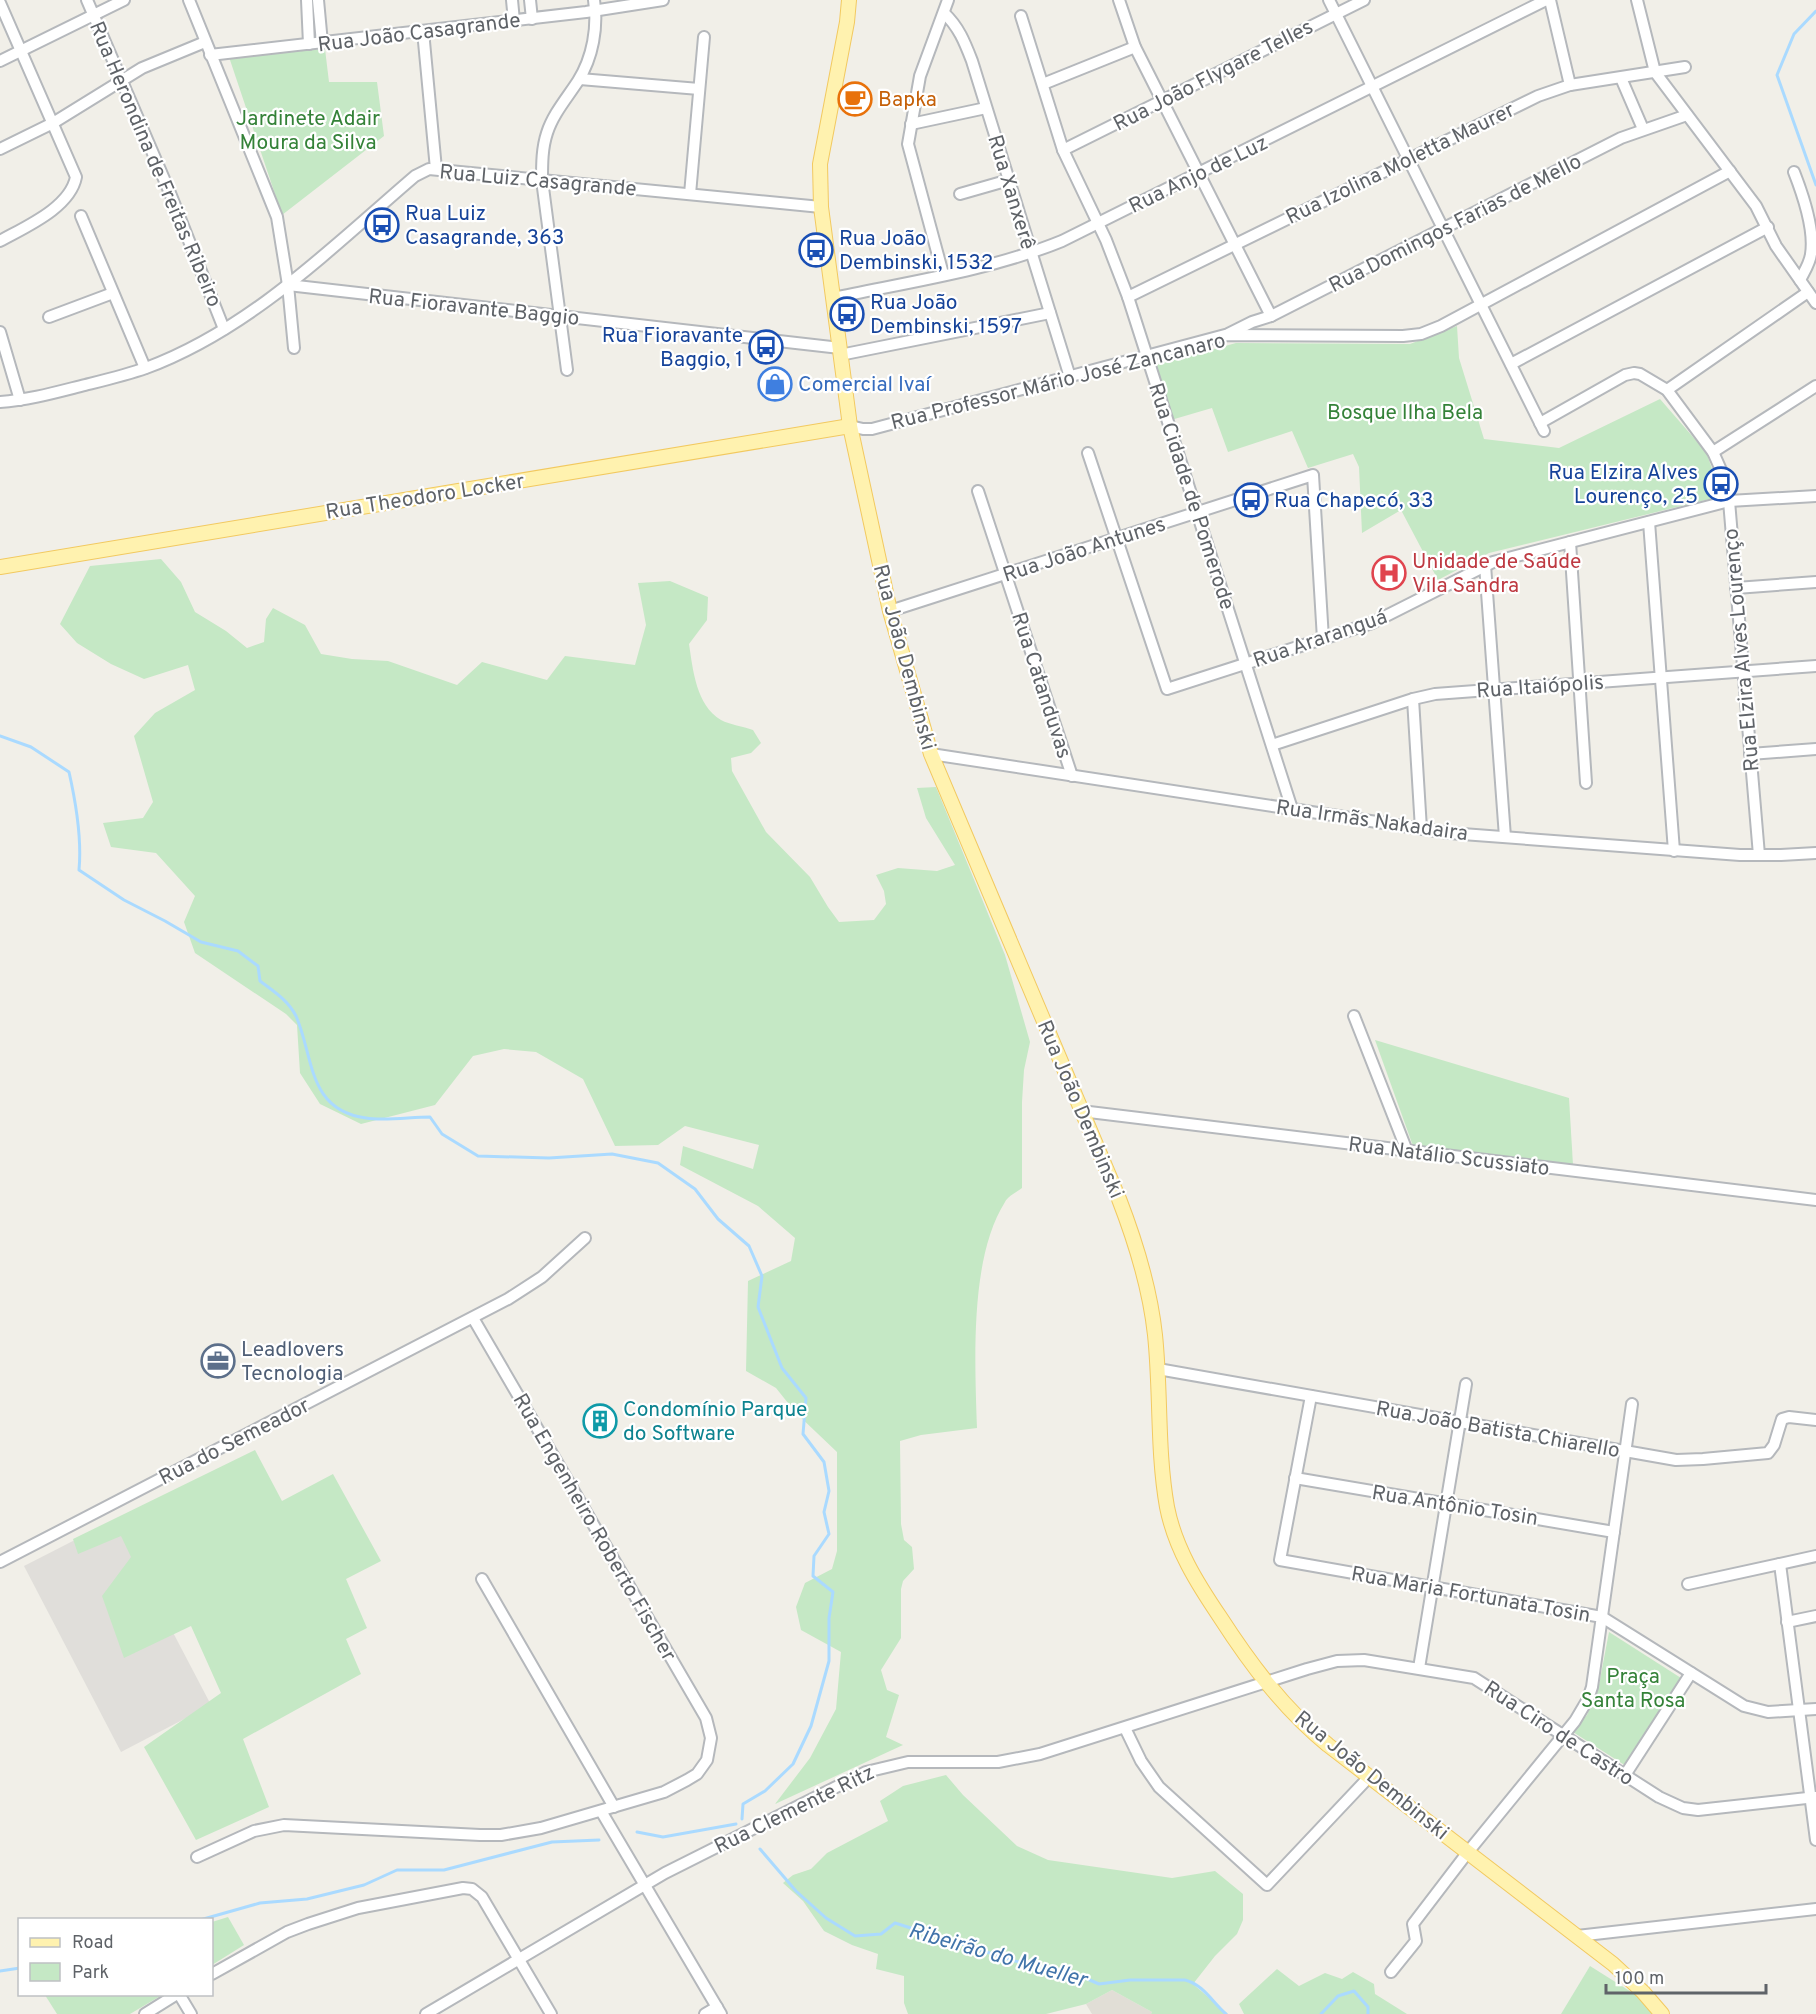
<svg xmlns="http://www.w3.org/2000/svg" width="1816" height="2014" font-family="Overpass,sans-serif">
<rect width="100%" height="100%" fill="#f1efe8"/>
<!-- industrial -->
<polygon fill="#e0deda" points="114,1520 211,1705 121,1752 24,1566"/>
<!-- education -->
<polygon fill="#e1ded6" points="1112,1990 1152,2012 1151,2014 1092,2014 1086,2004"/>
<!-- green -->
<g fill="#c5e8c5">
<polygon points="325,49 329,82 377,82 384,136 282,215 229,57"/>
<polygon points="1457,326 1459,358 1484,439 1559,448 1660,399 1706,452 1722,496 1489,553 1438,580 1401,510 1362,533 1359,467 1353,454 1308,468 1292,431 1228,452 1212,408 1171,420 1156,365 1236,343 1410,344"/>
<path d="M161,559L181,582L195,612L226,631L247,648L264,642L266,619L273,608L305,625L321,654L352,659L388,661L457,685L482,662L547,680L565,656L635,665L646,625L638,583L670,581L708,597L707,620L689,644C693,670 696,705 721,720C730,725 743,726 753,730L761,743L751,753L731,758L732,771L766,832L810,877L828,907L839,922L874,920L886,904L884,891L876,875L898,868L937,871L955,865L926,818L917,788L936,787L1005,955L1030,1042L1024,1070L1022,1102V1188C1017,1192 1008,1196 1005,1202C969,1259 975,1363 977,1428L921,1435L900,1441L901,1524L904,1540L912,1547L914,1569L903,1581L901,1589V1638L881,1670L887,1690L899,1695L886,1737L903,1745L775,1804L810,1758L836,1709L841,1652L801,1630L796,1607L805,1583L832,1569L837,1551V1452L796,1413L776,1388L746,1371L748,1281L791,1261L795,1238L758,1206L680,1165L683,1146L753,1169L759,1145L685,1126L658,1145L615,1146L583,1079L536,1052L504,1049L473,1056L435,1105L361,1124L320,1104L300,1073L297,1025L286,1014L195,953L184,922L195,896L156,853L111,847L103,823L143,818L153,802L134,736L155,713L195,690L188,665L144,679L111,664L77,643L60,624L90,566Z"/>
<polygon points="1375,1040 1569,1098 1573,1165 1413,1146"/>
<polygon points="255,1450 282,1501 333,1474 381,1561 346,1579 367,1628 346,1639 361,1674 243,1739 269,1807 196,1840 144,1747 221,1693 191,1626 124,1658 102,1596 131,1557 121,1536 78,1554 73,1539"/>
<polygon points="1609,1632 1681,1678 1626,1766 1573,1732 1587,1715 1598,1690"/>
<polygon points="946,1775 963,1795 1017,1846 1048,1860 1172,1878 1215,1871 1243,1894 1243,1920 1237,1934 1215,1956 1193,1984 1228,2014 1151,2014 1152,2012 1112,1990 1086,2004 1046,2014 908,2014 904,2003 904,1976 876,1969 878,1954 852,1945 824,1931 803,1901 783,1883 793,1875 811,1869 827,1853 888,1821 880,1801 903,1786"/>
<polygon points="228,1917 244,1945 212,1965 212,1922"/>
<polygon points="1590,1966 1644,2000 1652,2014 1561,2014"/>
<polygon points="1277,1969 1299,1986 1325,1973 1342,1979 1353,1972 1374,1984 1375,1994 1407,2014 1244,2014 1239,2004"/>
<polygon points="45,1995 162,1995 130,2014 57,2014"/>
</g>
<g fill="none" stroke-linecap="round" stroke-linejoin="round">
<!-- stream -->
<g stroke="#aadaff" stroke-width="3">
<polyline points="1816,11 1794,34 1777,75 1816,185"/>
<path d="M0,736L31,747L69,772C76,803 82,838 79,870L124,900L165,921L201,942L238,951L258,966L260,981C273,991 288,1000 296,1016C314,1057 307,1110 366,1118C384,1121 411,1117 430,1117L442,1134L478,1156L549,1158L612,1154L658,1163L695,1189L718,1219L749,1246L762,1276L758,1307L782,1368L806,1398L803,1434L824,1462L829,1491L824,1512L829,1534L814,1556L813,1576L833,1592L829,1618V1661L811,1726L793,1764L765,1791L743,1804L742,1819"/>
<polyline points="637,1832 663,1837 736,1824"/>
<path d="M760,1849L796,1891L826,1918L855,1936L881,1934L895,1923L1015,1961L1071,1972L1099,1984L1130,1980H1185C1204,1985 1212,2002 1226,2014"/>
<polyline points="200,1920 260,1903 307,1899 364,1885 397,1870 444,1870 552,1842 599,1840"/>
<polyline points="0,1971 20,1968"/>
<polyline points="1321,2014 1338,1996 1354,1991 1368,2007 1368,2014"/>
</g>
<defs>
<g id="minor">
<polyline points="87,0 170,193 224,329"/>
<polyline points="189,0 277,217 288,285 294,348"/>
<polyline points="307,0 309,44"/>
<polyline points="318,0 322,43"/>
<polyline points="512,0 514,21"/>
<polyline points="530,0 532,19"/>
<polyline points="1119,0 1135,47 1271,316"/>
<polyline points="1329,0 1544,431"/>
<polyline points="1550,0 1570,85"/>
<polyline points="1637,0 1655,72 1756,206 1776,246 1816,303"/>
<path d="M0,3L76,177C70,208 25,227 0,241"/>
<path d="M944,13C959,27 965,43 972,61L1070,377"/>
<polyline points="1021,16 1063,150 1106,240 1128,297 1292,809"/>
<polyline points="423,31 436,169"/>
<polyline points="210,55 586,12 663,0"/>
<polyline points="0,61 124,0"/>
<polyline points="1621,78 1643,129"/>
<polyline points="580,79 699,89"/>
<polyline points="1043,84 1135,47"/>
<polyline points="911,124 986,108"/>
<polyline points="0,149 53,123 142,68 205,42"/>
<polyline points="1063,150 1364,0"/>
<path d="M1794,172C1803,195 1815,229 1811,254C1810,263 1804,272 1800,280"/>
<polyline points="690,194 704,37"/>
<polyline points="960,194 1009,180"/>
<polyline points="81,216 145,368"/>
<polyline points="943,274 908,144 920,76 948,0"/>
<polyline points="288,285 840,348"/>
<polyline points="1128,297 1538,96 1570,85 1685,67"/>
<path d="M833,298C909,282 991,270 1062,241L1546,0"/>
<polyline points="49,317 113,293"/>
<polyline points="0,332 20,400"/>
<polyline points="1228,334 1252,322 1271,316 1621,138 1687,115"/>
<polyline points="840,355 1050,313"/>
<polyline points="1511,364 1768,227"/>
<path d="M567,370L542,180C542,164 542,148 547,133C553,114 567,98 578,81C593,57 598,27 594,0"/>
<polyline points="1667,390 1808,292"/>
<path d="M0,402C29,400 57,392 85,385C105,380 126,375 146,368C251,329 332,247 415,176L429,169L821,207"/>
<polyline points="1540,423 1625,375 1634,373 1640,374 1667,390 1713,452 1725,479 1729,501 1759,855"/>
<polyline points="850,426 863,429 872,429 1225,335 1403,336 1421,334 1441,326 1730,171"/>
<polyline points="1713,452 1816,386"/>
<polyline points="1088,453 1167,689 1372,623 1493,562 1729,501 1816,496"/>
<polyline points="978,491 1072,776"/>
<polyline points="1649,522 1674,851"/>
<polyline points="1570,542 1586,783"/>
<polyline points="1485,565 1505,837"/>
<polyline points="1736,588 1816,582"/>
<polyline points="890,611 1313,475 1323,639"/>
<polyline points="1413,699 1421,829"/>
<polyline points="1272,745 1413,699 1435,694 1816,666"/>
<polyline points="931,754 1449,833 1740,855 1781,855 1816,853"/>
<polyline points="1750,754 1816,749"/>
<polyline points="1354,1016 1407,1151"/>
<polyline points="1081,1111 1816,1200"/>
<polyline points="1158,1369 1676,1460 1703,1459 1768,1453 1774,1445 1782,1419 1789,1417 1816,1420"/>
<polyline points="1311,1396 1280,1560 1602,1617 1744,1706 1768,1712 1816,1709"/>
<polyline points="1295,1478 1614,1532"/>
<polyline points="0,1562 508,1299 542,1277 585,1238"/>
<polyline points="1780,1564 1816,1840"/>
<polyline points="482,1579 614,1807"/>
<polyline points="1688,1584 1816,1556"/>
<polyline points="1787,1622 1816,1616"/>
<polyline points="1419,1668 1466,1384"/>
<polyline points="1125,1728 1141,1761 1159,1787 1267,1885 1370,1776"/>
<polyline points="1625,1775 1691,1673"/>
<polyline points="601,1811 721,2014"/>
<polyline points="197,1857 254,1831 284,1825 480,1835 501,1835 541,1828 664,1792 687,1780 697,1774 707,1760 711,1738 706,1718 473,1318"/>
<polyline points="1577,1936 1816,1909"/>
<polyline points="1391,1972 1416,1941 1413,1924 1468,1852 1575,1721 1588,1699 1592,1687 1632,1404"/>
<polyline points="212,1974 287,1932 308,1924 358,1908 463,1888 472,1889 482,1897 551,2014"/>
<polyline points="179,1994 191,2014"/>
<polyline points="145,2014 177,1994"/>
<polyline points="426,2014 665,1873 866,1772 908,1762 998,1762 1040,1754 1307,1669 1337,1661 1364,1660 1474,1678 1659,1797 1683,1808 1698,1810 1816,1797"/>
<polyline points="705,2014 717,2007"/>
</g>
<g id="major">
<path d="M849,0L847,22L820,164L821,207L850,426L890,611L931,754L1119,1199C1136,1243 1150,1288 1155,1335C1161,1392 1157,1451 1167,1507C1175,1548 1197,1583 1220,1617C1251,1665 1284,1709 1328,1745L1613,1964L1643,1992L1662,2014"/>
<polyline points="0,567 850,426"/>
</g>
</defs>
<!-- minor casing -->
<use href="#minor" stroke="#b5b8bc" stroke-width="14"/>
<!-- major casing -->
<use href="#major" stroke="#f2c960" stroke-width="16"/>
<!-- minor -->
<use href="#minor" stroke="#fff" stroke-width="10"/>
<!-- major -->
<use href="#major" stroke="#fff2af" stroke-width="14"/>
</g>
<!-- icons -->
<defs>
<symbol id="cafe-ring" viewBox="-11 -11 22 22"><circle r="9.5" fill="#fff" stroke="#e8710a" stroke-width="1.5"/><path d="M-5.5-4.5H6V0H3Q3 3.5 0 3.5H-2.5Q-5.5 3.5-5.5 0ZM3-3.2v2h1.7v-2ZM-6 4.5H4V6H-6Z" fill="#e8710a"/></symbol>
<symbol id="bus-ring" viewBox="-11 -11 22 22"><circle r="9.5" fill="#fff" stroke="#1a4fb4" stroke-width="1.5"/><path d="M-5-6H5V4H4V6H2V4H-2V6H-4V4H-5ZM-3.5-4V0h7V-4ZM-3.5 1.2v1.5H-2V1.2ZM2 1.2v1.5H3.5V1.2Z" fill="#1a4fb4"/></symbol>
<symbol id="shop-ring" viewBox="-11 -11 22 22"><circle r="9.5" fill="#fff" stroke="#3f7fe0" stroke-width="1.5"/><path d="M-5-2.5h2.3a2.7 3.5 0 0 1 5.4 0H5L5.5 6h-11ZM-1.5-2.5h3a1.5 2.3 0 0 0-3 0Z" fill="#3f7fe0"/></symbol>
<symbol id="hospital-ring" viewBox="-11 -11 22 22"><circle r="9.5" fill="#fff" stroke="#e0444e" stroke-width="1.5"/><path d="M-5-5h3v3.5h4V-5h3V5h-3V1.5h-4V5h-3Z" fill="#e0444e"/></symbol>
<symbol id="office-ring" viewBox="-11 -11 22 22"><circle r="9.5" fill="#fff" stroke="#5c6f8a" stroke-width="1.5"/><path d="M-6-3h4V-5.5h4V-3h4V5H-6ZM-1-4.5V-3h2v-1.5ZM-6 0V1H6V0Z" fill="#5c6f8a"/></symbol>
<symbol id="building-ring" viewBox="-11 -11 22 22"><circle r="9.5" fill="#fff" stroke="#0f9aa8" stroke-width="1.5"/><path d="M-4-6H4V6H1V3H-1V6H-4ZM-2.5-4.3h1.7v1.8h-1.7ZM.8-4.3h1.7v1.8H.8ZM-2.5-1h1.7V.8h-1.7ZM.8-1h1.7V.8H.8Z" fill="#0f9aa8"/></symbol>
</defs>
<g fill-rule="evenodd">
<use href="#cafe-ring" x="836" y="80" width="38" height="38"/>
<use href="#bus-ring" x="363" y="206" width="38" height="38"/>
<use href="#bus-ring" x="797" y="231" width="38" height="38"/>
<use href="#bus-ring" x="828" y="295" width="38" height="38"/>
<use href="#bus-ring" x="747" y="328" width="38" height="38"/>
<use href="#shop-ring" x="756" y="365" width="38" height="38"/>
<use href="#bus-ring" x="1702" y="465" width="38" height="38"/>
<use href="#bus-ring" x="1232" y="481" width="38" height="38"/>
<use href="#hospital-ring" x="1370" y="554" width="38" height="38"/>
<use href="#office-ring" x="199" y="1342" width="38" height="38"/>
<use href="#building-ring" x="581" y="1402" width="38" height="38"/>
</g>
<g text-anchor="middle" stroke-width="4.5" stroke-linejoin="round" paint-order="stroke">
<!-- street labels -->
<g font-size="21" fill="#5f6368" stroke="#fff">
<text transform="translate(419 32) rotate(-7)" y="7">Rua João Casagrande</text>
<text transform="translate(1213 75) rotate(-27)" y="7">Rua João Flygare Telles</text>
<text transform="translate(1400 163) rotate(-26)" y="7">Rua Izolina Moletta Maurer</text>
<text transform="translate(156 164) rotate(67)" y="7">Rua Herondina de Freitas Ribeiro</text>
<text transform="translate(1198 174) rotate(-26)" y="7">Rua Anjo de Luz</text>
<text transform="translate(538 180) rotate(5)" y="7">Rua Luiz Casagrande</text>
<text transform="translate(1012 192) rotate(73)" y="7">Rua Xanxerê</text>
<text transform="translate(1455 223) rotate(-27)" y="7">Rua Domingos Farias de Mello</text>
<text transform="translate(474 307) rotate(6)" y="7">Rua Fioravante Baggio</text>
<text transform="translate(1058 381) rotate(-14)" y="7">Rua Professor Mário José Zancanaro</text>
<text transform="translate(425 496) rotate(-9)" y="7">Rua Theodoro Locker</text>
<text transform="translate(1192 496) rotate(72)" y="7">Rua Cidade de Pomerode</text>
<text transform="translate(1084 549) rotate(-18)" y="7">Rua João Antunes</text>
<text transform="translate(1320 638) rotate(-19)" y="7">Rua Araranguá</text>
<text transform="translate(1741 650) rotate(-95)" y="7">Rua Elzira Alves Lourenço</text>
<text transform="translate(905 657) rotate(75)" y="7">Rua João Dembinski</text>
<text transform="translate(1042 685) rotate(72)" y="7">Rua Catanduvas</text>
<text transform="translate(1540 686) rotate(-4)" y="7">Rua Itaiópolis</text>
<text transform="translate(1372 820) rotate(8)" y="7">Rua Irmãs Nakadaira</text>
<text transform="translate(1081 1109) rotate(67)" y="7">Rua João Dembinski</text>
<text transform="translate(1449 1156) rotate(7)" y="7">Rua Natálio Scussiato</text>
<text transform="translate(1498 1429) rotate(10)" y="7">Rua João Batista Chiarello</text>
<text transform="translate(234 1441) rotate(-27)" y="7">Rua do Semeador</text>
<text transform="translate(1455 1505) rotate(9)" y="7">Rua Antônio Tosin</text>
<text transform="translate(595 1527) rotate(60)" y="7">Rua Engenheiro Roberto Fischer</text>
<text transform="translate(1471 1594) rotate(10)" y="7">Rua Maria Fortunata Tosin</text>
<text transform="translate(1559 1733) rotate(33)" y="7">Rua Ciro de Castro</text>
<text transform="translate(1372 1775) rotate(39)" y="7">Rua João Dembinski</text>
<text transform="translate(794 1809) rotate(-26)" y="7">Rua Clemente Ritz</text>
</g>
<!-- food labels -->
<g font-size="21" fill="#c56008" stroke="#fff" text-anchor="start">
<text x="878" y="106">Bapka</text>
</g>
<!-- park labels -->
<g font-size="21" fill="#348238" stroke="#fff">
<text x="308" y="125">Jardinete Adair<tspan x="308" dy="24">Moura da Silva</tspan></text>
<text x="1405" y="419">Bosque Ilha Bela</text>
<text x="1633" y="1683">Praça<tspan x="1633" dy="24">Santa Rosa</tspan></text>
</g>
<!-- transit labels -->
<g font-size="21" fill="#164399" stroke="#fff" text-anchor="start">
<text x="405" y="220">Rua Luiz<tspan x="405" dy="24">Casagrande, 363</tspan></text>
<text x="839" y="245">Rua João<tspan x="839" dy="24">Dembinski, 1532</tspan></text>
<text x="870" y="309">Rua João<tspan x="870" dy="24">Dembinski, 1597</tspan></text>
<text x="743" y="342" text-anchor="end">Rua Fioravante<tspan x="743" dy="24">Baggio, 1</tspan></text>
<text x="1698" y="479" text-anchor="end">Rua Elzira Alves<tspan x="1698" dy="24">Lourenço, 25</tspan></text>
<text x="1274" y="507">Rua Chapecó, 33</text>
</g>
<!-- shop labels -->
<g font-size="21" fill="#366cbe" stroke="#fff" text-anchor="start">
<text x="798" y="391">Comercial Ivaí</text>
</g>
<!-- health labels -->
<g font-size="21" fill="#be3a42" stroke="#fff" text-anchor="start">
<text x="1412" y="568">Unidade de Saúde<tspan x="1412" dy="24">Vila Sandra</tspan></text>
</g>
<!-- service labels -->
<g font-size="21" fill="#4e5e75" stroke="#fff" text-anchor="start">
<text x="241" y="1356">Leadlovers<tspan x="241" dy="24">Tecnologia</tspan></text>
</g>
<!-- culture labels -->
<g font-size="21" fill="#0d838f" stroke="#fff" text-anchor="start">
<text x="623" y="1416">Condomínio Parque<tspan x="623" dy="24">do Software</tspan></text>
</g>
<!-- water labels -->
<g font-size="22" font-style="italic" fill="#4174aa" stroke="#fff">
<text transform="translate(998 1954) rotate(16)" y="8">Ribeirão do Mueller</text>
</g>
</g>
<!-- legend -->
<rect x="18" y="1918" width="195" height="78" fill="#ffffff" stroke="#bfc1c3" stroke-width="1.5"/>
<rect x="30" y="1938" width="30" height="9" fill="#fff2af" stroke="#bfc1c3" stroke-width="1.5"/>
<text x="72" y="1948" font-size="18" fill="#5f6368">Road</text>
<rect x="30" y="1963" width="30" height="18" fill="#c5e8c5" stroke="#bfc1c3" stroke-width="1.5"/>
<text x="72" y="1978" font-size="18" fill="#5f6368">Park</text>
<!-- scale -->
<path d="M1606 1984v9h160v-9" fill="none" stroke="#5f6368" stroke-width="3"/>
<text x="1615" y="1984" font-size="18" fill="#5f6368" stroke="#ffffff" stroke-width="4.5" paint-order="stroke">100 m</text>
</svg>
